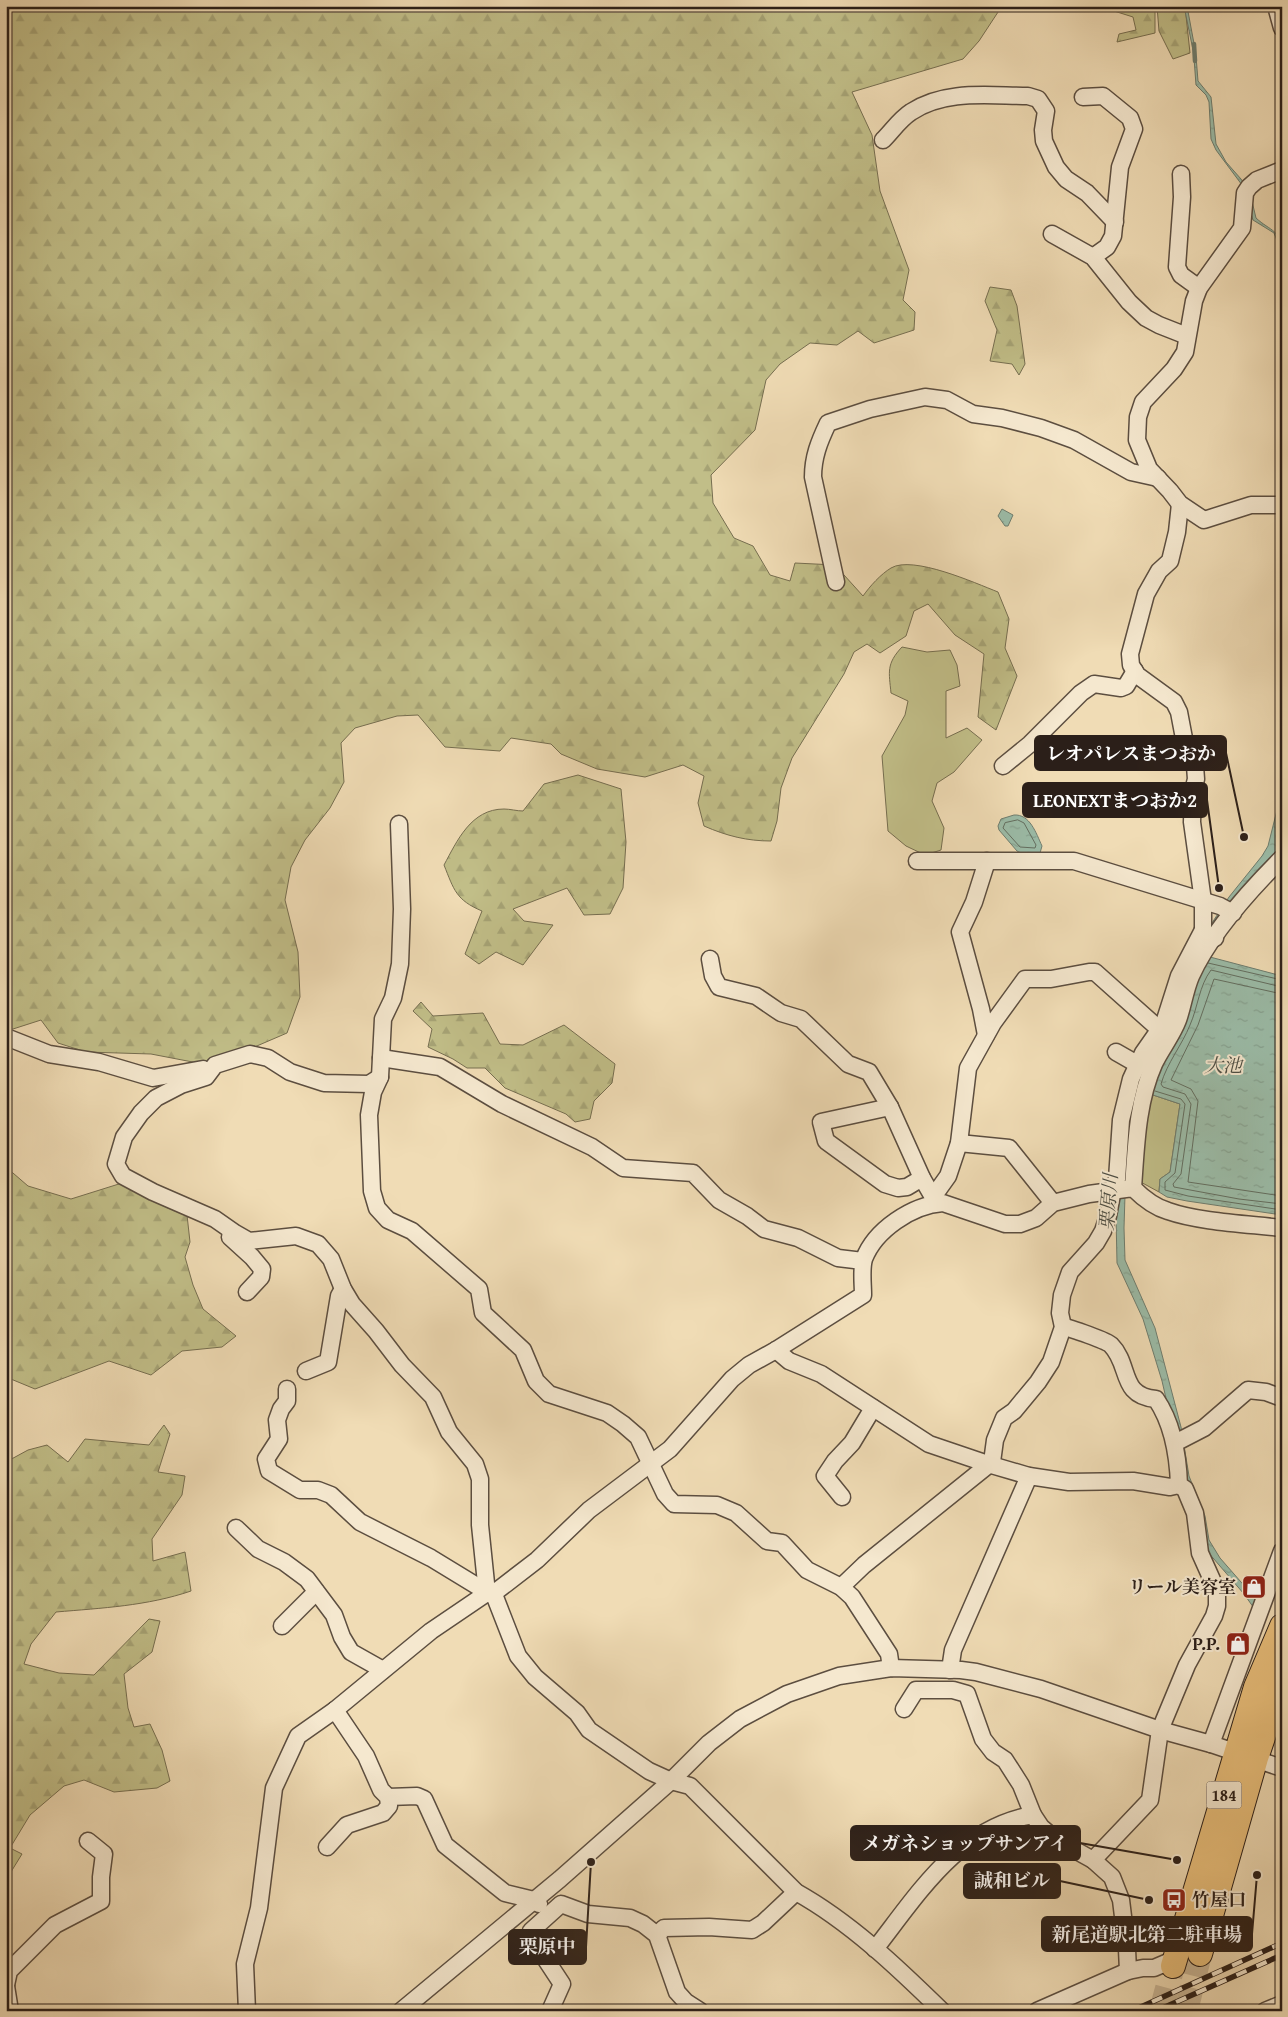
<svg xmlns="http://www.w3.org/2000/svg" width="1288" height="2017" font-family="'Gentium Book Plus','Noto Serif JP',serif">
<defs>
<pattern id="forest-firs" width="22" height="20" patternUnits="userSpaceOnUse" patternTransform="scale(1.25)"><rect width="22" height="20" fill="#c1be88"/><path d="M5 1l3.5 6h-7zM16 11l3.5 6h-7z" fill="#a6a375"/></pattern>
<pattern id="water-ripples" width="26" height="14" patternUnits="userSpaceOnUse" patternTransform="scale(1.25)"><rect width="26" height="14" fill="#9bbca8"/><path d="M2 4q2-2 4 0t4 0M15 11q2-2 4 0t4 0" fill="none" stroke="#86a190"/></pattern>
</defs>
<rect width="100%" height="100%" fill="#f0dcb5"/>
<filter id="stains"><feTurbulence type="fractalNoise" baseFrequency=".004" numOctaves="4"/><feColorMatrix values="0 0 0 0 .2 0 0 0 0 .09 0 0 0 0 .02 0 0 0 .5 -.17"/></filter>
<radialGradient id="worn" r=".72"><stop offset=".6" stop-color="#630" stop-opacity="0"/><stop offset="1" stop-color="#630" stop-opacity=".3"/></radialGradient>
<!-- green -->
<g fill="#c1be88" stroke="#766e50">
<path d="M902,647L927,652L950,650L957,665L960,686L946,691V738L967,728L982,740L954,772L937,783L932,801L944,828L941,850L925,855L906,846L888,831L882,756L905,715L908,701L891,693C889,672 886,664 902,647Z"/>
<polygon points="1147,1093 1180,1104 1170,1172 1160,1179 1159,1192 1137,1180"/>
</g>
<!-- forest -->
<g fill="url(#forest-firs)" stroke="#766e50">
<path d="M6,6H1002L979,41L963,59L852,92L872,135L880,191L909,270L903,300L915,312L914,330L874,343L858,331L837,345L810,343L780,364L766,380L755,430L711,475L713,503L734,538L753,546L770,575L790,581L795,563L835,565L863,596C870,586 881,574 891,568C913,555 975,583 998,592L1009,619L1005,648L1017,676L996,730L978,717L984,654L955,635L928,604L914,611L906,636L880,653L867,644L854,652L844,674L792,758L781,788L777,821L771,841C747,841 727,836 704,826L698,803L704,776L683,765L645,777L597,769L561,754L551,744L511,738L500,751L445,747L418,715L397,716L355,728L341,743L344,782L330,808L305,840L291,867L285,900L298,952L300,997L287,1033L215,1064H203L151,1054L86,1052L58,1043L41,1020L13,1029L6,1028Z"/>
<polygon points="1114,6 1152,6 1155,11 1155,33 1117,42 1119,34 1136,30 1133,17 1114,11"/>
<polygon points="1157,6 1185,6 1190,53 1173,59 1159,31"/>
<polygon points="990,287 1011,290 1017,306 1025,364 1019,375 1012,364 990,361 997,330 985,301"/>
<path d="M578,775L621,789L626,842L623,888L610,914L584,915L567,888L513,909L524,921L553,925L523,965L496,952L479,964L465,954L482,911C456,900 454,890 444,865C457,841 471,809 504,809C510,809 517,811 523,811L544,784Z"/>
<polygon points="421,1002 433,1016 483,1013 500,1044 523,1045 564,1025 615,1064 612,1083 594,1101 590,1119 575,1122 566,1114 505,1088 485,1068 467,1068 453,1059 428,1047 432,1029 413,1011"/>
<polygon points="6,1167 28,1186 71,1199 122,1183 186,1206 190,1242 185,1257 193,1285 203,1309 236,1336 222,1347 182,1351 151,1375 109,1361 35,1389 6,1377"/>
<path d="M164,1425L170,1434L158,1472L185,1476L182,1495L152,1539L153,1561L185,1552L191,1591C147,1606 102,1608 56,1612L31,1644L24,1664L59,1673L94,1675L149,1619L160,1621L152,1652L124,1674L128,1708L134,1727L150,1724L162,1750L170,1781L157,1788L114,1792L84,1780L64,1786L30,1815L10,1848L22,1854L6,1880V1462L28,1450L47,1445L68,1462L85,1439L149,1445Z"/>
</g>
<!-- water -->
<g fill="url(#water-ripples)" stroke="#6e7d6f">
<polygon points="1184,6 1187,6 1195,49 1193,50"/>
<path d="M1196,56L1198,81L1211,97L1216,144L1226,162L1241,179L1250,193L1256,218C1270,231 1282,230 1282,253L1274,233L1253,220L1242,185L1216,150L1211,139L1209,102L1206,95L1196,85L1194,58Z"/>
<polygon points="1002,509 1013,515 1008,526 1005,526 998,516"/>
<polygon points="1282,790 1282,814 1276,836 1277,842 1282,841 1282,848 1248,884 1162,1041 1125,1195 1124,1228 1125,1260 1155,1328 1181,1427 1189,1476 1205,1516 1209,1540 1220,1558 1248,1590 1258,1604 1256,1611 1244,1594 1207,1551 1180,1459 1162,1381 1143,1319 1117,1263 1116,1216 1131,1086 1206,932 1229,897 1262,856 1268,846"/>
<path d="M1014,815C1030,814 1036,833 1042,846L1040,853H1021L1017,851L999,830L998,826L1001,819Z"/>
<polygon points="1210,957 1282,976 1282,1215 1187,1201 1167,1197 1159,1192 1160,1179 1170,1172 1180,1104 1147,1093 1189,989"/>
</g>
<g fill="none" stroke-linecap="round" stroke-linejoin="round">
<!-- shore -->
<g stroke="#636e60" stroke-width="1">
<polygon points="1018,820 1024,823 1036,845 1035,848 1020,847 1003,828 1005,823"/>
<polyline points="1208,963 1282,980"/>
<path d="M1282,987L1211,970C1199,986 1198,1007 1190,1025C1182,1045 1167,1063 1161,1084L1163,1087L1185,1094L1191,1104L1181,1174L1173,1184L1174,1187L1239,1199L1282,1204"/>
<polyline points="1282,994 1214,979 1198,1025 1171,1080 1191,1089 1198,1101 1188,1182 1282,1196"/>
<polyline points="1155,1091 1181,1099 1185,1104 1175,1173 1165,1182 1165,1190 1188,1196 1282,1210"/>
</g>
<!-- stream -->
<polyline stroke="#6e7d6f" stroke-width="4.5" points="1194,44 1195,61"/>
<!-- highway-tunnel -->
<g stroke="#c9b696" stroke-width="24" stroke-dasharray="24 12" stroke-linecap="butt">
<polyline points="1161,2011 1173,1966"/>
<polyline points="1186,2011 1200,1954"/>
</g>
<defs>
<g id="minor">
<polyline points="1276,6 1282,28"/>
<polyline points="1083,97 1103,96 1130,118 1134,129 1120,167 1113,236 1107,247 1093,257"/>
<path d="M883,140C892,131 900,119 911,112C945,89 990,96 1028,96L1038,99L1046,111L1043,130L1044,141L1056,167L1066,179L1087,193L1115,222"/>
<polyline points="1282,170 1257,180 1249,187 1245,193 1242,228 1199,288 1194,301 1185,352 1174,369 1143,402 1138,417 1137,440 1149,469 1170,491 1180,504 1204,520 1251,505 1282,505"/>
<polyline points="1181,174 1182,197 1177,267 1181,275 1199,288"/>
<polyline points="1052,234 1093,257 1129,302 1146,318 1159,325 1187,336"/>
<polyline points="1180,504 1177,532 1170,561 1159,571 1146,594 1130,654 1131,665 1137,675 1174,702 1179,712 1186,749 1195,766 1196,779 1193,791 1192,822 1203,901 1203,930 1204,933 1215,938"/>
<path d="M836,582L813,477C813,457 819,442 828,423L870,409L925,397L947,400L973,414L1002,418L1041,428L1074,440L1131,472L1158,478"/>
<polyline points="1003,766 1030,744 1081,693 1094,684 1121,688 1126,686 1135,671"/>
<polyline points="399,824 402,909 400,964 393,998 383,1019 380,1077 373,1092 369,1115 372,1191 377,1208 388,1220 412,1231 479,1289 483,1313 523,1350 536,1381 549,1394 607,1413 623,1424 638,1437 665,1494 674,1504 717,1505 736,1513 767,1541 782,1543 807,1570 841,1587 852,1597 889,1654 891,1668"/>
<polyline points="917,861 1074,861 1220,906 1233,913"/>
<polyline points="710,959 713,976 719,987 756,996 781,1013 801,1019 848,1064 869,1072 890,1107 922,1178 933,1197"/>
<polyline points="986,1035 981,1009 960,932 974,902 987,861"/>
<polyline points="6,1037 49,1054 99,1062 153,1078 203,1069"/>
<polyline points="1116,1052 1137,1064"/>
<polyline points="381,1058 440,1067 502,1104 592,1147 623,1168 693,1173 719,1200 747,1216 764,1229 798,1238 838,1258 863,1261"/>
<polyline points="380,1077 369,1084 324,1083 290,1072 268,1058 250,1054 215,1065 206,1077 181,1085 156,1098 141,1113 124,1137 116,1164 123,1176 153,1192 215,1219 235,1233 249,1241 296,1236 318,1244 331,1259 343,1289 352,1304 376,1331 402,1365 433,1397 449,1432 475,1464 480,1479 480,1525 487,1593"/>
<polyline points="890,1107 821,1122 826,1141 885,1184 898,1188 907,1187 922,1178"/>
<polyline points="959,1143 1009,1148 1053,1203"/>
<path d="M1133,1188C1136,1147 1137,1102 1154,1064C1161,1049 1172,1036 1178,1020C1183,1006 1185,990 1191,976C1210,934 1249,891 1282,858"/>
<polyline points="934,1203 933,1197 948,1176 959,1143 968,1068 993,1023 1025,979 1051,979 1089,972 1095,972 1159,1029"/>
<polyline points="230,1237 252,1257 262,1269 261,1277 247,1292"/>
<path d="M1063,1327C1071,1328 1107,1341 1111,1345C1131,1365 1119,1396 1156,1399C1173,1424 1178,1454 1179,1485L1185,1489L1195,1513L1200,1553L1217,1591V1606L1214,1616L1187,1665L1160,1730L1150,1800L1093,1860"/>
<polyline points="776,1350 789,1361 821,1374 929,1444 988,1464 1029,1476 1069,1482 1133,1481 1170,1487 1179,1485"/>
<polyline points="306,1371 328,1362 339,1296 343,1289"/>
<path d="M287,1389V1401L281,1409L277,1420L279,1439L266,1459L269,1471L300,1490H318L331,1495L360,1522L431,1558L495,1597L518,1656L535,1677L577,1713L589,1730L649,1771L671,1781L690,1786L796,1892C850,1922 898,1968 942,2011"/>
<polyline points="1175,1443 1204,1428 1248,1390 1266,1392 1282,1398"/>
<polyline points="842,1497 825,1476 835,1461 852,1443 873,1408"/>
<polyline points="236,1528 258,1549 284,1562 307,1579 334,1615 342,1637 351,1652 383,1670"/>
<polyline points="841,1587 864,1565 992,1462 995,1440 1004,1418 1014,1411 1038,1382 1051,1362 1063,1327 1060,1313 1062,1295 1070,1272 1096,1243 1103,1231 1108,1216 1113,1189 1117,1179 1121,1120 1131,1079 1143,1053 1164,1023 1179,976 1203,930"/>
<polyline points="282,1626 316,1592"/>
<polyline points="950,1670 953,1650 1029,1476"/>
<polyline points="904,1709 916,1690 953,1690 967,1694 983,1739 993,1752 1005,1760 1021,1785 1033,1815 1041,1827 1055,1839 1093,1860 1112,1877 1121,1900 1127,1949 1128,1971"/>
<polyline points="1211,1744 1282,1551"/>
<polyline points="388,1797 417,1796 424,1799 445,1845 505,1893 534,1900 539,1904"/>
<polyline points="327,1847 347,1825 383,1813 389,1806 388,1797 381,1790 366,1756 335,1710"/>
<polyline points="657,1935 664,1928 709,1927 752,1930 763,1923 796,1892"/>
<path d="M875,1949C918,1894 959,1827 1033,1815"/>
<polyline points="6,1985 9,1971 55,1925 101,1901 101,1877 104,1854 88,1841"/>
<polyline points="6,1986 10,2011"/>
<path d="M247,2011L245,1964L259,1908L274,1788L298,1736L335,1710L431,1631L487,1593L498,1590L537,1560L589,1510L670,1449L732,1379L749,1365L776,1350L863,1295C863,1284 861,1269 864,1259C875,1230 912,1205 943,1203L1005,1224H1020L1036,1218L1053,1203L1089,1194L1133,1188C1143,1198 1154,1207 1168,1211C1199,1222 1248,1224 1282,1228"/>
<polyline points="401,2011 560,1879 671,1781 709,1743 740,1719 787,1694 839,1676 891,1668 961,1670 976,1672 1041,1689 1160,1730 1211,1744 1282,1768"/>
<polyline points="550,2011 562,1984 533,1940 531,1931 561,1904 588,1914 630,1918 643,1924 657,1935 677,1992 686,2002 700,2011"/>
<polyline points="1037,2011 1128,1971 1143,1968 1154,1968 1175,1959"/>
<polyline points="1265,2011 1282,2004"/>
</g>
<g id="highway">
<polyline points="1200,1954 1256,1758 1282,1681"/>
<polyline points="1173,1966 1256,1687 1282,1626"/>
</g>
</defs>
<!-- minor casing -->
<use href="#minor" stroke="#5c4e40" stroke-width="19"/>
<!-- highway casing -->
<use href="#highway" stroke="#2b1f19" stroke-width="26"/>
<!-- minor -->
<use href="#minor" stroke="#f5e8cf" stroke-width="16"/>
<!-- highway -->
<use href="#highway" stroke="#e8be7a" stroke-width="24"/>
<defs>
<g id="rail">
<polyline points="1132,2011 1282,1943"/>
<polyline points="1156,2011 1282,1955"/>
</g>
</defs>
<!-- rail casing -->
<use href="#rail" stroke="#2b1f19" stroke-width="5.5"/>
<!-- rail -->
<use href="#rail" stroke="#f5e8cf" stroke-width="4" stroke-dasharray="11" stroke-linecap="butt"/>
</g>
<!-- icons -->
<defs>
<symbol id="shop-square" viewBox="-11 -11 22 22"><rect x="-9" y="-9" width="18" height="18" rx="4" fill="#8f2418" stroke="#f5e8cf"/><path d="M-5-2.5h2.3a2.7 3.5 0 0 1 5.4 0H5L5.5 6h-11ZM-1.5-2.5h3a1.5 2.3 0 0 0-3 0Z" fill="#fff"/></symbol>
<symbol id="bus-square" viewBox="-11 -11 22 22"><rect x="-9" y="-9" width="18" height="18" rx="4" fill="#8f2418" stroke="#f5e8cf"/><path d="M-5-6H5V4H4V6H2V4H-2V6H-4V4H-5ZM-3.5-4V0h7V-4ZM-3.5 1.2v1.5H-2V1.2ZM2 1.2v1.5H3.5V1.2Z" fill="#fff"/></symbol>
</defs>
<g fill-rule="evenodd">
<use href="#shop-square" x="1240" y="1573" width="28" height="28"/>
<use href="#shop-square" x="1224" y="1630" width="28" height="28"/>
<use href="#bus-square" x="1160" y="1886" width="28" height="28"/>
</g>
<g text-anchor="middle" stroke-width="4" stroke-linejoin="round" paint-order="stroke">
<!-- shield labels -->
<rect fill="#f5e8cf" stroke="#685b50" stroke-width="1" x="1206.5" y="1781.5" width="35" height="27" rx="4"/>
<g font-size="16" font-weight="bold" fill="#2b1f19">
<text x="1224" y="1801">184</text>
</g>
<!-- poi labels -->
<g font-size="18" font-weight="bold" fill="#2b1f19" stroke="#f5e8cf" text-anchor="end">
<text x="1236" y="1593">リール美容室</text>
<text x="1220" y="1650">P.P.</text>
<text x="1192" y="1906" text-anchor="start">竹屋口</text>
</g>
<!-- water labels -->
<g font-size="19" font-style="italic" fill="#4d4e44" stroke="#f5e8cf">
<text x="1223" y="1072">大池</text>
<text transform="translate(1108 1202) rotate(-86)" y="7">栗原川</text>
</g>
</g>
<!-- callouts -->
<path fill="none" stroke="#2b1f19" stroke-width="2" d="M1244 837L1226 753M1219 888L1207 800M1177 1860L1080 1843M1149 1900L1060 1881M1257 1875L1252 1934M591 1862L586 1947"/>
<g fill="#2b1f19" stroke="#f5e8cf" stroke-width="2">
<circle cx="1244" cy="837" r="5"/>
<circle cx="1219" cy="888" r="5"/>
<circle cx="1177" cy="1860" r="5"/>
<circle cx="1149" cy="1900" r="5"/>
<circle cx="1257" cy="1875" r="5"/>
<circle cx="591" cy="1862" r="5"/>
</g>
<g fill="#2b1f19" stroke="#2b1f19" stroke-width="2">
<rect x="1035" y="736" width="191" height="34" rx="5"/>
<rect x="1023" y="783" width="184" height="34" rx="5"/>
<rect x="851" y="1826" width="229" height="34" rx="5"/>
<rect x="964" y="1864" width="96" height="34" rx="5"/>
<rect x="1042" y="1917" width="210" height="34" rx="5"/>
<rect x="509" y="1930" width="77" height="34" rx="5"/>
</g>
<g font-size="19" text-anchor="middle" font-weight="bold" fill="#fff">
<text x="1131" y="760">レオパレスまつおか</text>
<text x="1115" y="807">LEONEXTまつおか2</text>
<text x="965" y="1850">メガネショップサンアイ</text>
<text x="1012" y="1887">誠和ビル</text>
<text x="1147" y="1941">新尾道駅北第二駐車場</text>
<text x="547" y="1953">栗原中</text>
</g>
<!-- margin -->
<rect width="1288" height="2017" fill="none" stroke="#f0dcb5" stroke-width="25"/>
<rect x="8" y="8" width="1273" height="2002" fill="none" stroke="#2b1f19" stroke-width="2.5"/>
<rect x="12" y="12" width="1263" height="1992" fill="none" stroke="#2b1f19"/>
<rect width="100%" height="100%" filter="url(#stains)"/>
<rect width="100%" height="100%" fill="url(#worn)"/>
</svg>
